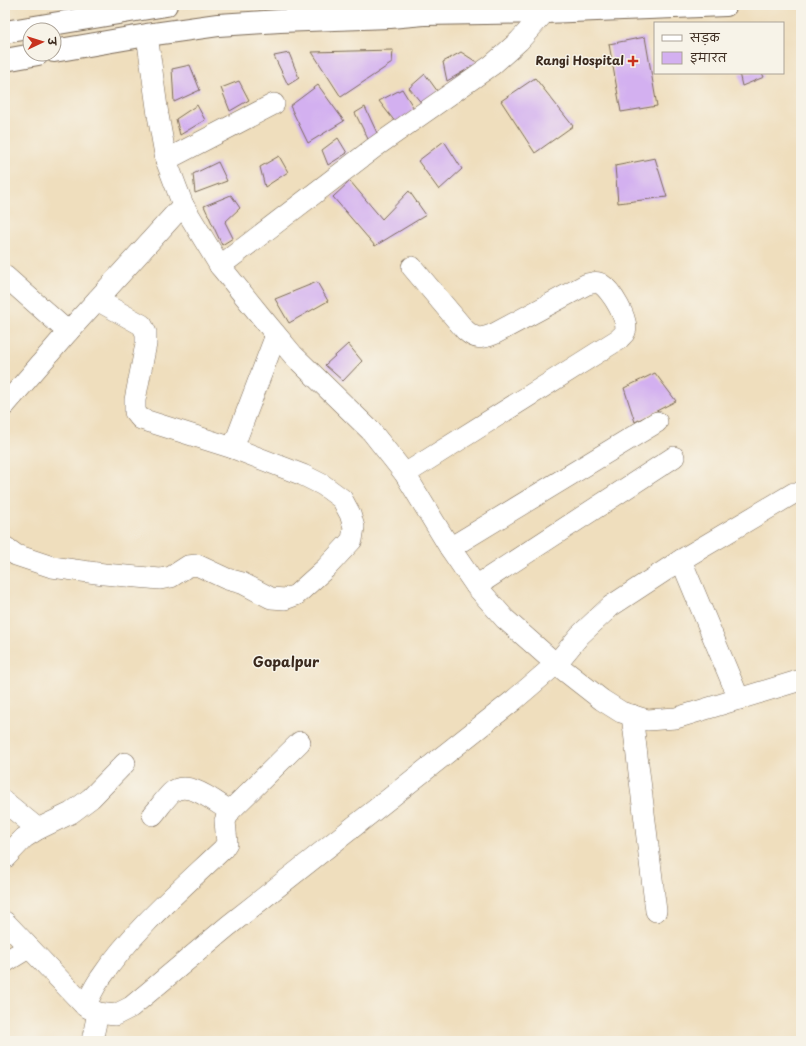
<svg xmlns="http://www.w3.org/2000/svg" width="806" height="1046" font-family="'Playpen Sans','Playpen Sans Deva',sans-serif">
<rect width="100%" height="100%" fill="#f7f3e8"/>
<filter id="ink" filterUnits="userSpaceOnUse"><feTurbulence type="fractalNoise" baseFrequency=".025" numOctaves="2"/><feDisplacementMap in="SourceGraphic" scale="8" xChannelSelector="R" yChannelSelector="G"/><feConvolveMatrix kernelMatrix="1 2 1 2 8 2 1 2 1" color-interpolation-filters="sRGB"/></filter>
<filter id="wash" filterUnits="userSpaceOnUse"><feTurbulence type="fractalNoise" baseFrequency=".012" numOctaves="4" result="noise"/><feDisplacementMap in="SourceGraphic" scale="16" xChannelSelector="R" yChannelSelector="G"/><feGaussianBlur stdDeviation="0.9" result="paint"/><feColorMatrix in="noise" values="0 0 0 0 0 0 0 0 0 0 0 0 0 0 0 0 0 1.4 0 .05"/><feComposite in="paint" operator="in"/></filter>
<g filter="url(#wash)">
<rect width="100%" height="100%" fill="#efdebd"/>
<g id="blocks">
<!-- building -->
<g fill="#d3b0f0">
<polygon points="645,37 657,106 621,112 609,44"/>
<polygon points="393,50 392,63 341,97 312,52"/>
<polygon points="461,52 478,63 447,81 443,62"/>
<polygon points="289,53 299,78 288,85 274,56"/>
<polygon points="190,65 200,90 174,102 172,69"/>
<polygon points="739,73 762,73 764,77 742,86"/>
<polygon points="425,74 438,92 423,105 409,88"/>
<polygon points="535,78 573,126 535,153 501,101"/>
<polygon points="239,81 249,100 230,111 221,88"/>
<polygon points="318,85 344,121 308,143 290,106"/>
<polygon points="402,89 415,110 396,123 379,101"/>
<polygon points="197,105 205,120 180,135 176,119"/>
<polygon points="365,107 377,133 369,141 355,113"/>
<polygon points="338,138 347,153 328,165 322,150"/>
<polygon points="444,141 462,169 439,190 418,161"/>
<polygon points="279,156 288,172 265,187 260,167"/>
<polygon points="655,158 667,197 618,203 615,166"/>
<polygon points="218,162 227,181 195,193 193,174"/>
<polygon points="350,181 382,219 409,191 426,215 375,246 333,197"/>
<polygon points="231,195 240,208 225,222 233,238 222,245 204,206"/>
<polygon points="317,282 328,301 289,323 275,299"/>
<polygon points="348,344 362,361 343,381 325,365"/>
<polygon points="655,373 676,401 635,422 624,388"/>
</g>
</g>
</g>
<g filter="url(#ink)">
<use href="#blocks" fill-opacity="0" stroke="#7a6956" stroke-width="1"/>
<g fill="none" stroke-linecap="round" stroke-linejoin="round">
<defs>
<g id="minor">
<polyline points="166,160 274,104"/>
<polyline points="183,205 220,266 263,319 293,355 371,431 405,474 450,548 476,586 505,619 556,664 580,635 611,606 681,560 794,493"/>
<polyline points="220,266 375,147 492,65 519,41 545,12"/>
<polyline points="5,276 68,332"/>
<polyline points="5,405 68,332 183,205 166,160 158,115 147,35"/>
<polyline points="233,448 276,335"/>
<path d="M405,474L619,339C620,337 624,335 625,332C630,321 611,290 601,284C597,281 592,283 587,284L494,334C481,339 476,340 465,330L412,267"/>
<polyline points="5,547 16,555 52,567 104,574 160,579 171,577 188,566 197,565 227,579 242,583 271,598 285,599 296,595 326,568 352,540 354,527 350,514 342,499 323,485 303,475 233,448 141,419 135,412 135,400 146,344 146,333 142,325 97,300"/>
<polyline points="450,548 657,422"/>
<polyline points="681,560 739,699"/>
<polyline points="476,586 674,457"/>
<polyline points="632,715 656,911"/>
<polyline points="5,802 38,829"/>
<path d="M153,815C159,808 164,800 171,793C187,778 215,802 230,811"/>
<polyline points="5,858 24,838 38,829 71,813 91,798 125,763"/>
<polyline points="5,922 85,1006 98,1013 115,1015 131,1007 228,926 514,700 556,664 602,700 621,712 647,720 676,718 801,680"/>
<polyline points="5,962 28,948"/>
<path d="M85,1006C90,997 94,987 100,979C133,930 180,890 223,849L227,843L225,821L230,811L300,742"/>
<polyline points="92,1041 98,1013"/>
</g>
<g id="major">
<polyline points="5,32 166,5"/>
<polyline points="54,51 147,35 218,25 280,21 390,17 424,14 545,12 726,5"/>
<polyline points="5,60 38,54"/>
</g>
</defs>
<!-- minor casing -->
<use href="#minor" stroke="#7a6956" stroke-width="22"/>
<!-- major casing -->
<use href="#major" stroke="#7a6956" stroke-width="24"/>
<!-- minor -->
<use href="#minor" stroke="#fff" stroke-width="21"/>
<!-- major -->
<use href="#major" stroke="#fff" stroke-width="22"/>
</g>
</g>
<!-- markers -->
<path fill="#c8321e" stroke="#f7f3e8" stroke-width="1.5" d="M631 55h4v4h4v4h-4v4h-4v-4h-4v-4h4z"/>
<g text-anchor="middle" stroke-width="3" stroke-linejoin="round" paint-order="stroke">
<!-- poi labels -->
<g font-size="12" font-weight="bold" fill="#3b2a1e" stroke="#f7f3e8" text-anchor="end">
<text x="624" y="65">Rangi Hospital</text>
</g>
<!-- quarter labels -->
<g font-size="14" font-weight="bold" fill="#3b2a1e" stroke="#f7f3e8">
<text x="286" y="667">Gopalpur</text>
</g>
</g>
<!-- margin -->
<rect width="806" height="1046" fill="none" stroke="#f7f3e8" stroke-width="20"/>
<!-- legend -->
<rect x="654" y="22" width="130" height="52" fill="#f7f3e8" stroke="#aca397"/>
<rect x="662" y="35" width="20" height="6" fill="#ffffff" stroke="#aca397"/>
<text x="690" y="42" font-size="12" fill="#3b2a1e">सड़क</text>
<rect x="662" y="52" width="20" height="12" fill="#d3b0f0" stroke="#aca397"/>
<text x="690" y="62" font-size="12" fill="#3b2a1e">इमारत</text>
<!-- north arrow -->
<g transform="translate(42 42) rotate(86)"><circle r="19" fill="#f7f3e8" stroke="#aca397"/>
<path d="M0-3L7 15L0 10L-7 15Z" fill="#c8321e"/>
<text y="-6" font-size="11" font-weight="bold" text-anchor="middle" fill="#3b2a1e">उ</text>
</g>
</svg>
